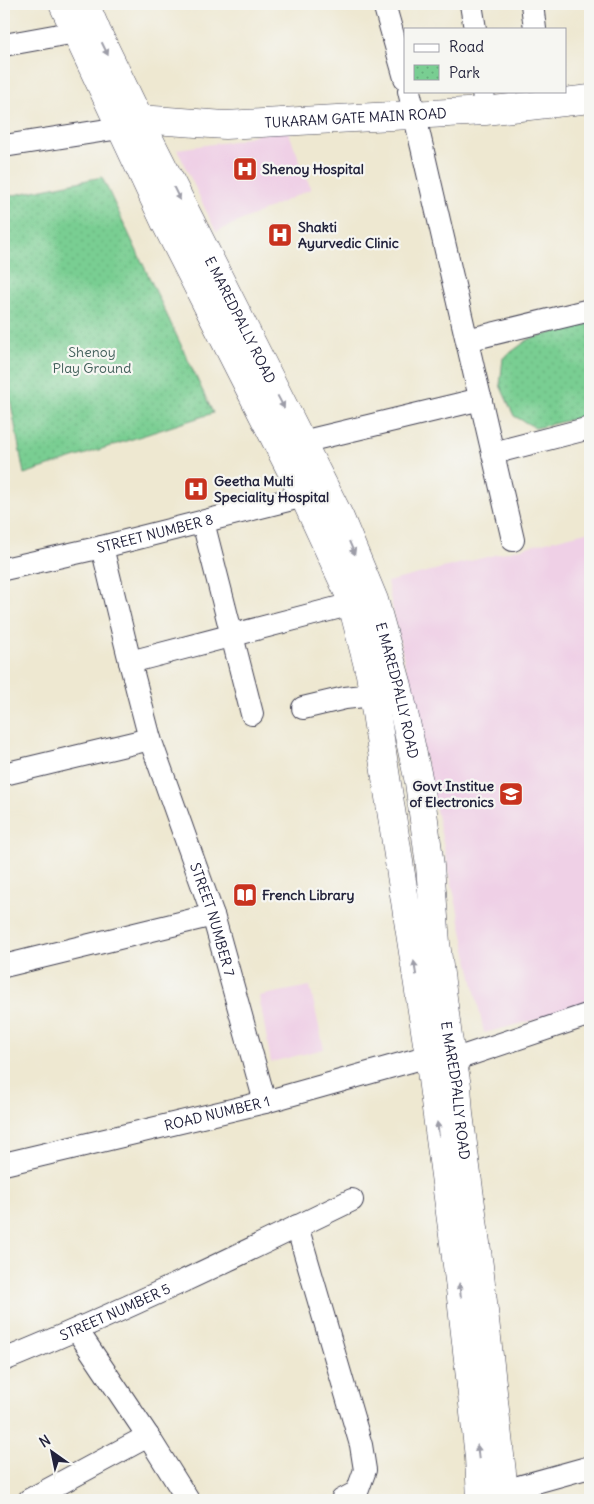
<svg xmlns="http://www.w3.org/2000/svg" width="594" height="1504" font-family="Delius,sans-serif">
<defs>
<pattern id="park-dots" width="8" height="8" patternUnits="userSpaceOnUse" patternTransform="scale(1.25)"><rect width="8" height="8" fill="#79ce92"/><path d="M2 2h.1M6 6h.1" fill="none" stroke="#68b17f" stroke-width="1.8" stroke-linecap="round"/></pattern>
</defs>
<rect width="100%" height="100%" fill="#f6f6f2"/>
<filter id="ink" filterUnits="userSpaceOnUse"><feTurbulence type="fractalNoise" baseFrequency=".02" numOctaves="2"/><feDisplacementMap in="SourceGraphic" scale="10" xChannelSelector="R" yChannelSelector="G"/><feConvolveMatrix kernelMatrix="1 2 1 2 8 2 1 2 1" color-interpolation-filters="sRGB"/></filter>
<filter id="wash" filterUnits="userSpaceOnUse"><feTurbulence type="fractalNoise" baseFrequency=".0096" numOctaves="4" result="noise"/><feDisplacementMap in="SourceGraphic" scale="20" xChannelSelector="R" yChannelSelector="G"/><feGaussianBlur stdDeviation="1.12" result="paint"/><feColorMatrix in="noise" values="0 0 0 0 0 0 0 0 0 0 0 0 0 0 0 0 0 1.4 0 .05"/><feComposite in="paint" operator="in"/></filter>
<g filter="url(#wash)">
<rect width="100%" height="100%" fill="#eee8d1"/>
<!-- built -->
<g fill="#efd0e6">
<polygon points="286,126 311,189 216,232 177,149 234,141"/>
<polygon points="590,531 590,1006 484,1033 387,582"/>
<polygon points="310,986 324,1049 271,1062 259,996"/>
</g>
<!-- park -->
<g fill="url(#park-dots)" stroke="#4e7866">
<polygon points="102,177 213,413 24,474 4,366 4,197"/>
<polygon points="590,323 590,415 536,428 514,416 500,385 503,358 529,339"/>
</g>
</g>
<g filter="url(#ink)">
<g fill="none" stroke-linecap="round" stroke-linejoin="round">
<defs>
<g id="minor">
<polyline points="384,4 405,78"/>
<polyline points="471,4 475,29"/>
<polyline points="532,4 535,29"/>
<polyline points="4,45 76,32"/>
<polyline points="409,91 513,540"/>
<polyline points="483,91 485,111"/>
<polyline points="4,146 120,128"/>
<polyline points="467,340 590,310"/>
<polyline points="302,442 481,399"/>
<polyline points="493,453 590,428"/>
<polyline points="203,522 252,714"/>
<path id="s1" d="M102,547L130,662L150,739L213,915L265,1102"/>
<path id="s2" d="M4,569L102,547L304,496"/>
<polyline points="130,662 352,604"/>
<polyline points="303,708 345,698 373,695"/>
<polyline points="4,774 150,739"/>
<polyline points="4,966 213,915"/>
<polyline points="453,1060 590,1014"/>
<path id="s3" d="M4,1164L265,1102L429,1056"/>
<polyline points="297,1226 361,1445 365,1470 357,1492 342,1500"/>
<polyline points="77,1330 148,1436 188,1500"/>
<path id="s4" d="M4,1360C122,1312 237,1256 352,1200"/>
<polyline points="504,1491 590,1467"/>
<polyline points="29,1500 148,1436"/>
</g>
<g id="tertiary">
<path id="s5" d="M120,128L139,119L225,125L485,111L590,99"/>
</g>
<g id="secondary">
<polyline points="63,4 166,224 302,492 350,596 370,674 429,1056 459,1280 479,1457 481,1500"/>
<path id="s6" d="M85,4L97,32L139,119L340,518L374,600L398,686L419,782L430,866L436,943L448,1037L457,1086L459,1114L479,1266L504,1491V1500"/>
</g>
</defs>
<!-- minor casing -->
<use href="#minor" stroke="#414052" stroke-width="24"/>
<!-- tertiary casing -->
<use href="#tertiary" stroke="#414052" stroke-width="29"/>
<!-- secondary casing -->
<use href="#secondary" stroke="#414052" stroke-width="29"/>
<!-- minor -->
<use href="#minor" stroke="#fff" stroke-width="22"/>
<!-- tertiary -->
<use href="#tertiary" stroke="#fff" stroke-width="28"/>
<!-- secondary -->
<use href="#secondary" stroke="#fff" stroke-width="28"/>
</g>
<!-- one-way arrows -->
<defs><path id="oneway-solid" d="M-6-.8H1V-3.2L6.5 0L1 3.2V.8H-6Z" transform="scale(1.25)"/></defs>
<g fill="#9c9ca7">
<use href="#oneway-solid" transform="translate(105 49) rotate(64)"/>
<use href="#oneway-solid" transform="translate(177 194) rotate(64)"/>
<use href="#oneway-solid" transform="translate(281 402) rotate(62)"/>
<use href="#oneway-solid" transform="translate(352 548) rotate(67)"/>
<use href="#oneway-solid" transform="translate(415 968) rotate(-99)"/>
<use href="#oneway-solid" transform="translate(438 1129) rotate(-98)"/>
<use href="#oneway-solid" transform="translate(460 1290) rotate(-97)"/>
<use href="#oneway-solid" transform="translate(478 1452) rotate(-96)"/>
</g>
</g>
<!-- icons -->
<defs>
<symbol id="hospital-square" viewBox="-11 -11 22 22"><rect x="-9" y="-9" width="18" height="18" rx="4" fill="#c8321e" stroke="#f6f6f2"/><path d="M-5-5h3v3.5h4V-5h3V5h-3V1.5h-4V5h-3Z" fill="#fff"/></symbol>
<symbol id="university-square" viewBox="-11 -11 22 22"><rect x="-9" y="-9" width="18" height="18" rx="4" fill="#c8321e" stroke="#f6f6f2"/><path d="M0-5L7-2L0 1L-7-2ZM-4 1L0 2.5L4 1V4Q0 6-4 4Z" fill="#fff"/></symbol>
<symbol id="library-square" viewBox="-11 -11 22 22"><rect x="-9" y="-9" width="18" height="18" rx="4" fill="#c8321e" stroke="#f6f6f2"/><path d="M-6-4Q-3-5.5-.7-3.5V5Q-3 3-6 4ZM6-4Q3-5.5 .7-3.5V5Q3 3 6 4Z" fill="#fff"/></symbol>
</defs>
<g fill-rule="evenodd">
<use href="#hospital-square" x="231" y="155" width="28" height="28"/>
<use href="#hospital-square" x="266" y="221" width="28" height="28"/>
<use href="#hospital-square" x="182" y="475" width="28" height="28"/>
<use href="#university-square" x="497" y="780" width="28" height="28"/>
<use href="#library-square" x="231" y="881" width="28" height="28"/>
</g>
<g text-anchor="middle" stroke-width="4.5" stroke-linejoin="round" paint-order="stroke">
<!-- street labels -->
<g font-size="14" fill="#22223b" stroke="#f6f6f2">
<text dy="5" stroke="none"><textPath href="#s5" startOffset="238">TUKARAM GATE MAIN ROAD</textPath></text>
<text dy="5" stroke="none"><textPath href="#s6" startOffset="352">E MAREDPALLY ROAD</textPath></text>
<text dy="5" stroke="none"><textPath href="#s2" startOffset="155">STREET NUMBER 8</textPath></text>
<text dy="5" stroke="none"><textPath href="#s6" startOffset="756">E MAREDPALLY ROAD</textPath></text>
<text dy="5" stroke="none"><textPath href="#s1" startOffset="389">STREET NUMBER 7</textPath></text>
<text dy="5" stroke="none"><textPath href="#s6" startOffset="1161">E MAREDPALLY ROAD</textPath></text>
<text dy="5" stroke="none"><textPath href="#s3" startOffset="219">ROAD NUMBER 1</textPath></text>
<text dy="5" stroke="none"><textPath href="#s4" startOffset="121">STREET NUMBER 5</textPath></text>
</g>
<!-- poi labels -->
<g font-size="14" font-weight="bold" fill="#22223b" stroke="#f6f6f2" text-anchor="start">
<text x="262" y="174">Shenoy Hospital</text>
<text x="298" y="232">Shakti<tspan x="298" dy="16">Ayurvedic Clinic</tspan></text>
<text x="214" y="486">Geetha Multi<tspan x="214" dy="16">Speciality Hospital</tspan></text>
<text x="494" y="791" text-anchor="end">Govt Institue<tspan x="494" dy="16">of Electronics</tspan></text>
<text x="262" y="900">French Library</text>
</g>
<!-- park labels -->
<g font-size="14" fill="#405e59" stroke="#f6f6f2">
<text x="92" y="357">Shenoy<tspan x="92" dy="16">Play Ground</tspan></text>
</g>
</g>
<!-- margin -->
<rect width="594" height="1504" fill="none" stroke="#f6f6f2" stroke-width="20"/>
<!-- legend -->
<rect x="404" y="28" width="162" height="65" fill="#f6f6f2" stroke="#a1a1a9"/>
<rect x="414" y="44" width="25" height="8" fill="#ffffff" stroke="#a1a1a9"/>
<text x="449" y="52" font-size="15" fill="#22223b">Road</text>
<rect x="414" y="65" width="25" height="15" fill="url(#park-dots)" stroke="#a1a1a9"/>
<text x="449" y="78" font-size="15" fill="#22223b">Park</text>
<!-- north arrow -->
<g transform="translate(52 1452) rotate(327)" stroke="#f6f6f2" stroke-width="4" paint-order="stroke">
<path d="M0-4L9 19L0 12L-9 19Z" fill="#22223b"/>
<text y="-8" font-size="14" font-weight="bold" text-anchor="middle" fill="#22223b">N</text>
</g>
</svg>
